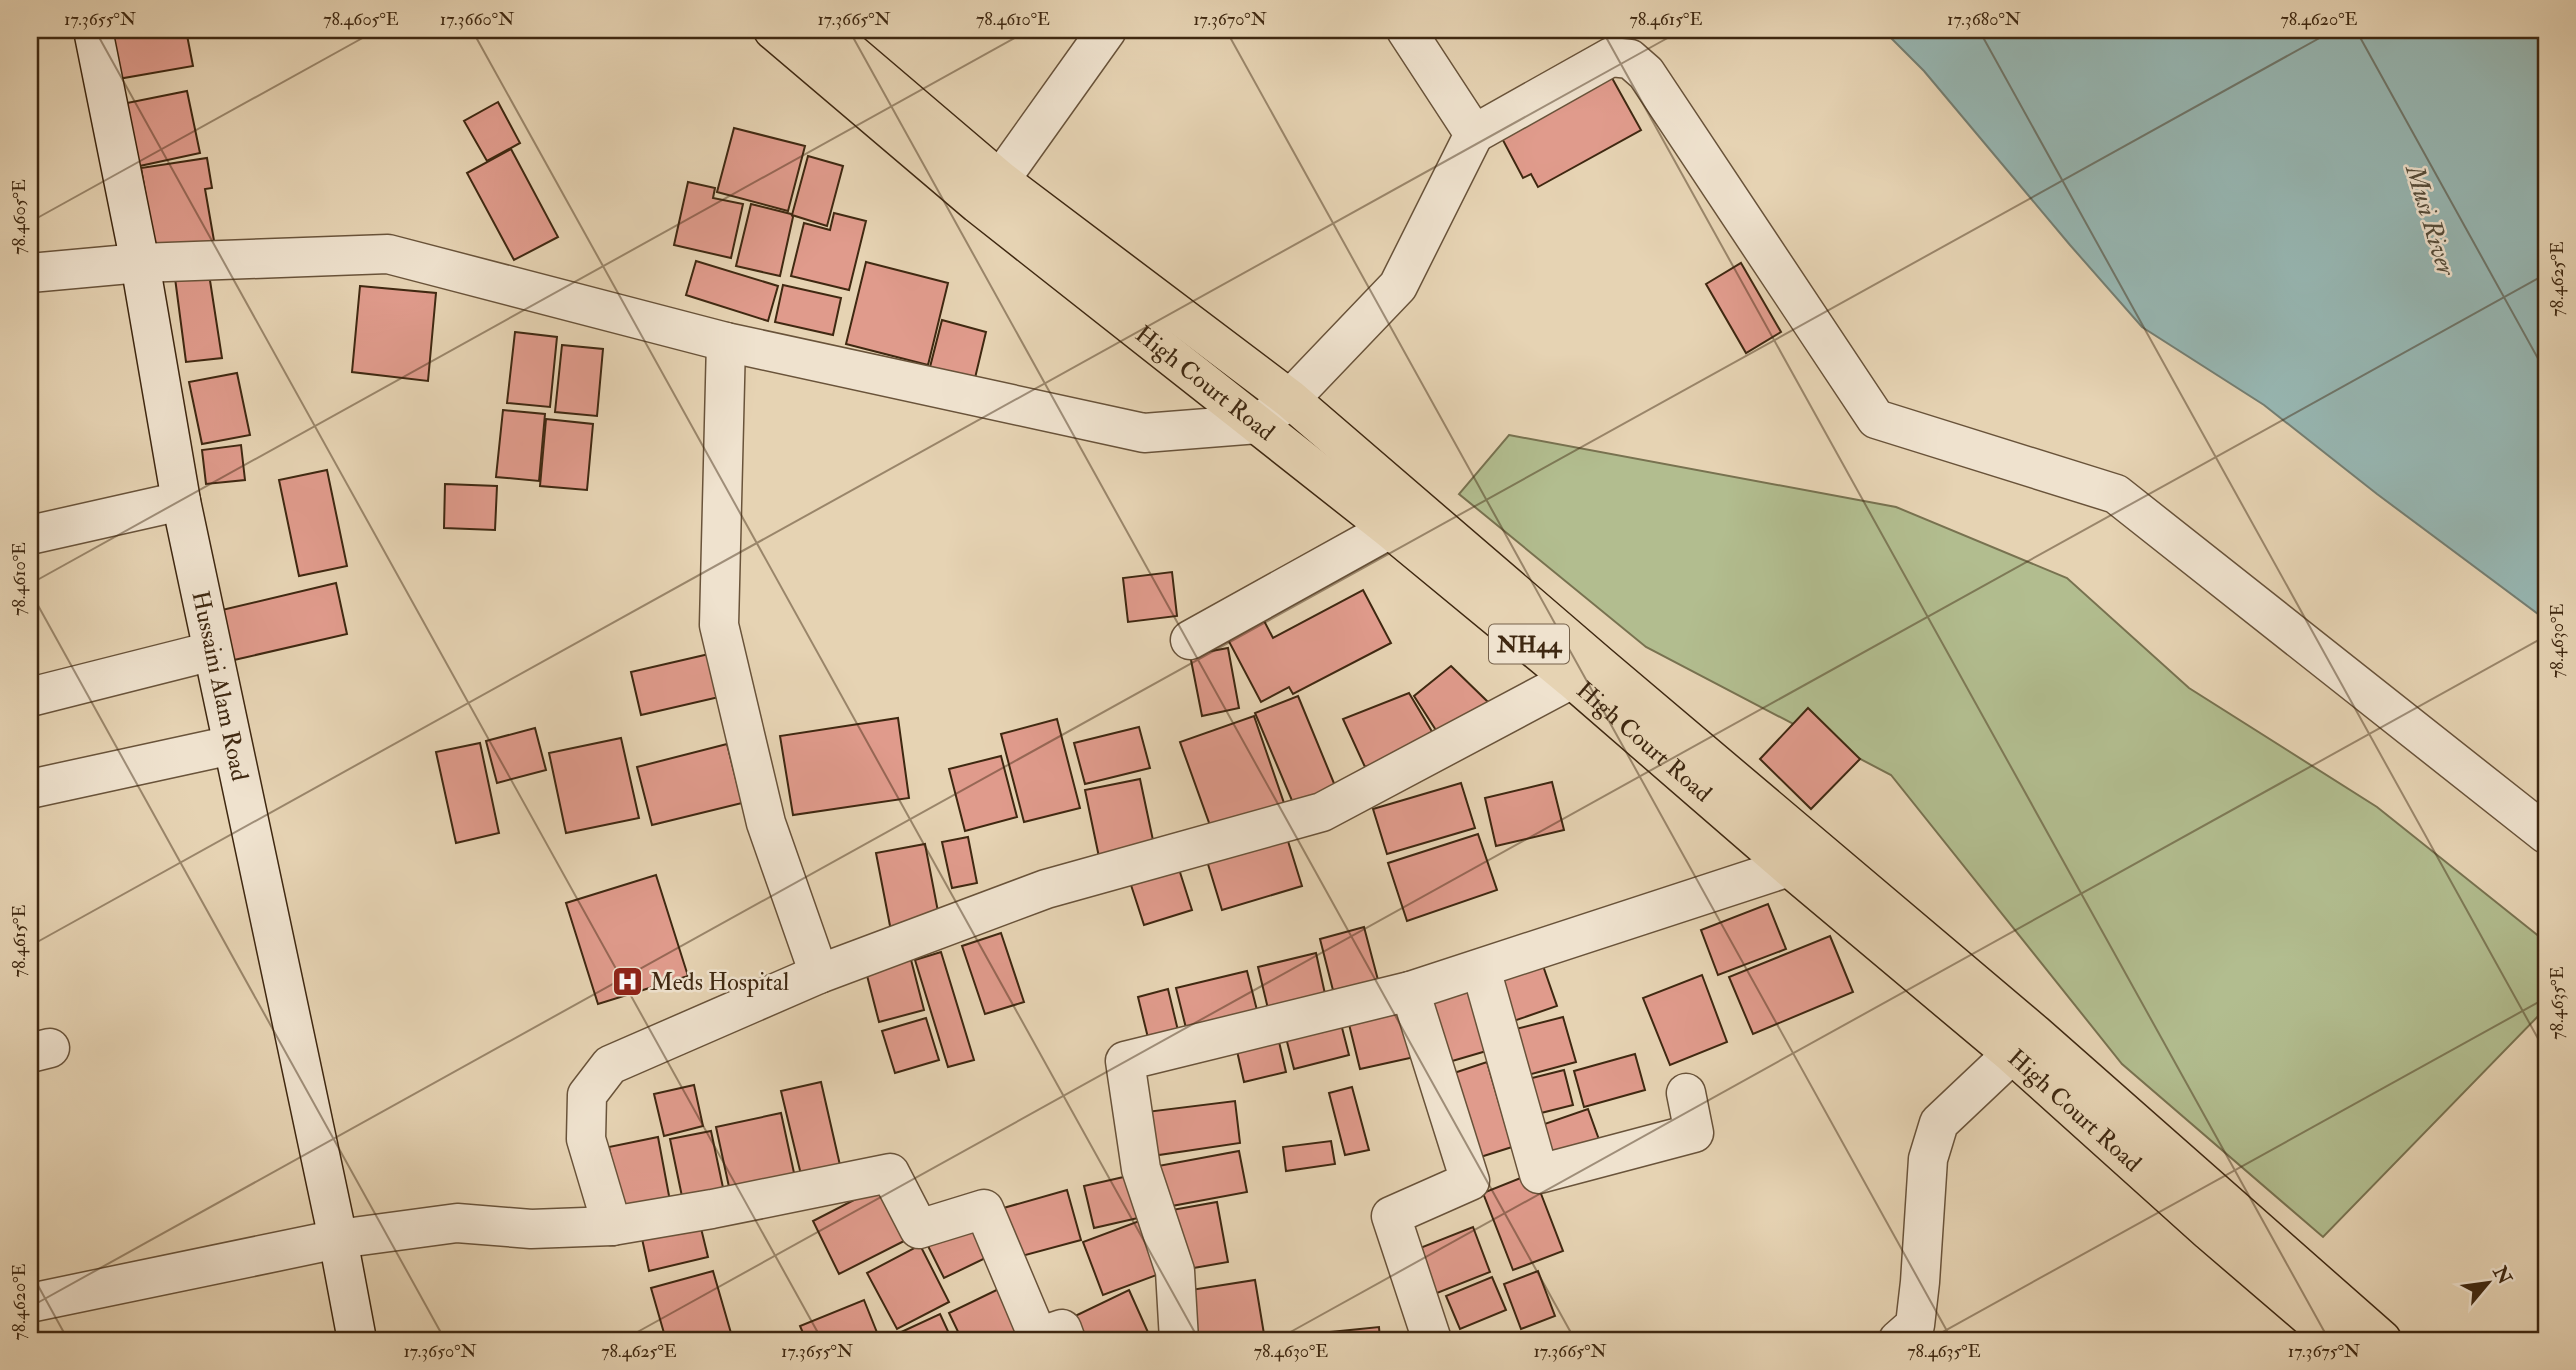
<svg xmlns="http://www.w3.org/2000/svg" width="2576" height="1370" font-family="'IM FELL Double Pica',serif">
<rect width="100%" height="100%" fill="#e6d3b3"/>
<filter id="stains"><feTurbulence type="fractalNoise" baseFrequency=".00286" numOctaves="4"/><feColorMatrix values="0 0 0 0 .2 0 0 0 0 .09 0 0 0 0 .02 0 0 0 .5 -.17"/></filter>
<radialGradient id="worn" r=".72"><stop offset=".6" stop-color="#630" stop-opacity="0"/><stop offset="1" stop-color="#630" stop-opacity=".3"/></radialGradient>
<!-- green -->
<polygon fill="#b2bd8f" stroke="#787250" stroke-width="2" points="1509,435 1896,507 2067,578 2189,688 2377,807 2546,942 2546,1008 2323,1237 2122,1064 1891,775 1646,647 1459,494"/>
<!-- water -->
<polygon fill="#97b7b3" stroke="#747e72" stroke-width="2" points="1883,30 2546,30 2546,620 2377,494 2264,405 2142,327 2070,245 1924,71"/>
<!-- building -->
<g fill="#e09b8c" stroke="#3f2811" stroke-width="2">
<polygon points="109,30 186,30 193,66 118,79"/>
<polygon points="1607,69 1641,130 1538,187 1531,174 1523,178 1497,129"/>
<polygon points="187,91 200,153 135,167 122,104"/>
<polygon points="498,102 520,143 487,161 464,121"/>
<polygon points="734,128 805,146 788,211 717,192"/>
<polygon points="511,149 558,237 514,260 467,173"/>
<polygon points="808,156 843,166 827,226 792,215"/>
<polygon points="207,158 212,188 205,189 216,252 156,256 141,168"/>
<polygon points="688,182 715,188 713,198 743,204 731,258 674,245"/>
<polygon points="751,204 791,214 793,217 780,276 736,266"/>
<polygon points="834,213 866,221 849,290 791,276 804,223 830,230"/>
<polygon points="696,261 778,286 768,321 686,295"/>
<polygon points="866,262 948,283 928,365 846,344"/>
<polygon points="1741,263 1781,332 1746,353 1706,284"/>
<polygon points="209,274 222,358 186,362 175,278"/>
<polygon points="783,285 841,298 833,335 775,322"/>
<polygon points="360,286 436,293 428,381 352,372"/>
<polygon points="942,320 986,332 975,378 930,367"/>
<polygon points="515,332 557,337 550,407 507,403"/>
<polygon points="562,345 603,349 597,416 555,412"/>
<polygon points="237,373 250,435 202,444 189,382"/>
<polygon points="503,410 545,414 539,481 496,477"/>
<polygon points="546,419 593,424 587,490 540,486"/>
<polygon points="241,445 245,480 206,484 202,450"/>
<polygon points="327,470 347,566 299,576 279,480"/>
<polygon points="445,484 497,486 495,530 444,528"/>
<polygon points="1172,572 1177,616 1128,622 1123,578"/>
<polygon points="336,583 347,634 234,660 222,610"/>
<polygon points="1363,590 1391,643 1293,694 1289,687 1261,702 1225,634 1261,615 1273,638"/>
<polygon points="1228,648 1239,708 1202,716 1190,655"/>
<polygon points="709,654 719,697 641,715 631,672"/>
<polygon points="1451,666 1488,702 1441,738 1414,696"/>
<polygon points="1409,693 1437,740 1365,767 1343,719"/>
<polygon points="1298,696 1338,793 1296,810 1255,713"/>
<polygon points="1808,708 1860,759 1811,809 1760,759"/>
<polygon points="1254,716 1285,806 1212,831 1180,742"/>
<polygon points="898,718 909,798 793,815 780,736"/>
<polygon points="1057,719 1080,808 1024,822 1001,734"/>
<polygon points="1139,727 1150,768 1085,784 1074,743"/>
<polygon points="535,728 546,770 497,783 486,741"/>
<polygon points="621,738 639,818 566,833 549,753"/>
<polygon points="480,743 499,833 456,843 436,752"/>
<polygon points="727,744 742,803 652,825 637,767"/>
<polygon points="1001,756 1017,817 965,831 949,769"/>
<polygon points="1140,779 1154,845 1099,857 1085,790"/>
<polygon points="1552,782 1564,830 1496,846 1485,798"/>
<polygon points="1461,783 1475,828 1387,854 1373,809"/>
<polygon points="1478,834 1497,890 1407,921 1388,863"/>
<polygon points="968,837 977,883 952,888 942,842"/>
<polygon points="1287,838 1302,886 1222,910 1207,861"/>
<polygon points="925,844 940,922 891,931 876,853"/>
<polygon points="1178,866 1192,910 1144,925 1130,882"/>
<polygon points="656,875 688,976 598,1004 566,903"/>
<polygon points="1768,904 1786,949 1718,975 1701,930"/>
<polygon points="1364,927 1382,995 1337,1006 1320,939"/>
<polygon points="1001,933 1024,1002 985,1014 962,946"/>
<polygon points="1830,936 1853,992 1753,1034 1729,977"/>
<polygon points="909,952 924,1010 879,1022 864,964"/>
<polygon points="941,952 974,1060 948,1067 915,960"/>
<polygon points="1316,953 1327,1003 1270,1017 1258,967"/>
<polygon points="1541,960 1557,1006 1505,1024 1489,978"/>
<polygon points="1247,971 1260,1022 1189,1040 1176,988"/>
<polygon points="1480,975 1500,1047 1442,1064 1422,991"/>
<polygon points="1702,975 1727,1042 1670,1065 1643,998"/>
<polygon points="1168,989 1181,1043 1151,1050 1138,997"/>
<polygon points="1406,999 1419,1056 1360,1069 1346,1012"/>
<polygon points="1339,1016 1349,1055 1294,1069 1284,1030"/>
<polygon points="1563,1017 1576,1062 1520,1077 1508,1031"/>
<polygon points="926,1018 939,1060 895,1073 882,1031"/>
<polygon points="1277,1033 1286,1072 1244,1082 1235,1042"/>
<polygon points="1635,1054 1645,1090 1584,1107 1574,1071"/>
<polygon points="1487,1062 1512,1147 1471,1160 1445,1076"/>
<polygon points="1564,1070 1573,1105 1533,1115 1524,1080"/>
<polygon points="821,1082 842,1174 803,1183 781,1091"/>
<polygon points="694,1085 703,1126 664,1136 654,1094"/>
<polygon points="1352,1087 1369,1150 1345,1155 1329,1093"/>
<polygon points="1235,1101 1240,1143 1152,1156 1146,1112"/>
<polygon points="1588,1109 1602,1148 1544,1168 1530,1129"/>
<polygon points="781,1113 796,1182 731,1196 716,1127"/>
<polygon points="711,1131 725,1197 684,1206 670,1139"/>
<polygon points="658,1137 670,1201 621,1210 609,1147"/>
<polygon points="1331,1141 1335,1164 1286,1171 1283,1147"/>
<polygon points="1239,1151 1247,1192 1161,1208 1153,1167"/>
<polygon points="1533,1173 1563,1251 1513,1270 1483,1193"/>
<polygon points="1128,1176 1138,1218 1094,1228 1084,1186"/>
<polygon points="885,1184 912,1237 839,1274 813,1221"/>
<polygon points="1067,1190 1081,1240 1014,1258 993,1211"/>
<polygon points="1217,1202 1228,1262 1182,1270 1172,1210"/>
<polygon points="984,1217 1000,1251 944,1278 927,1244"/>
<polygon points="1150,1217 1170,1270 1103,1295 1083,1242"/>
<polygon points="699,1220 708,1257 649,1271 641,1234"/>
<polygon points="1473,1227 1490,1272 1432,1295 1415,1250"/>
<polygon points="920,1245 949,1302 897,1329 867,1273"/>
<polygon points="713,1271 733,1340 666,1340 651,1288"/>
<polygon points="1538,1271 1555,1316 1521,1329 1504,1284"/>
<polygon points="1492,1277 1506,1310 1460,1329 1446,1296"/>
<polygon points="1255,1280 1265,1340 1186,1340 1178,1292"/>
<polygon points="1007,1285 1021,1340 962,1340 949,1313"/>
<polygon points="1129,1290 1151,1339 1084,1340 1073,1317"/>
<polygon points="864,1300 880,1340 806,1340 800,1326"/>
<polygon points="940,1314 952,1340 884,1340"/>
<polygon points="1379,1327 1380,1340 1332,1340 1331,1332"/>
</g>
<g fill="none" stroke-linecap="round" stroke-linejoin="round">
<defs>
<g id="minor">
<polyline points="1474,134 1611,57 1630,59 1646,73 1876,419 2116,494 2546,834"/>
<polyline points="1000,180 1107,30"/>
<polyline points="30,273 140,263 388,254 726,342 1144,433 1258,424 1290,399 1398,286 1474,134 1406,30"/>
<polyline points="726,342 719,625 766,823 819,974"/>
<polyline points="30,535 181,501"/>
<polyline points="1190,640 1390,529"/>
<polyline points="30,697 212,651"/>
<polyline points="30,789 232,745"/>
<polyline points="1481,969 1539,1174 1694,1133 1686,1093"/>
<polyline points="1410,991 1470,1181 1391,1216 1432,1340"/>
<polyline points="30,1053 50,1048"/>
<polyline points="612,1226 586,1139 587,1095 610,1065 819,974 1046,889 1322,812 1572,679"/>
<polyline points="30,1303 338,1239 457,1223 531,1229 612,1226 712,1209 890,1173 919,1229 984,1209 1038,1337 1062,1329 1066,1340"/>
<polyline points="1179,1340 1175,1271 1141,1169 1125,1061 1410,991 1789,867"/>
<polyline points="1898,1340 1915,1325 1920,1282 1928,1159 1939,1123 2012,1054"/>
</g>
<g id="secondary">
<path id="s1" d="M93,30L140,263L181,501L338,1239L357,1340"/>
</g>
<g id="trunk">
<path id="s2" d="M773,30L978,204L1390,529L1572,679L1789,867L2012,1054L2209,1231L2336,1340"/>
<polyline points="824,30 1000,180 1290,399 1599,665 2035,1034 2382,1340"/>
</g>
</defs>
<!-- minor casing -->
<use href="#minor" stroke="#69533a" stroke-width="41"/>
<!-- secondary casing -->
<use href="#secondary" stroke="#3f2811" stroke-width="41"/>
<!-- trunk casing -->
<use href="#trunk" stroke="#3f2811" stroke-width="41"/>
<!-- minor -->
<use href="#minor" stroke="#efe2ce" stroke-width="38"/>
<!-- secondary -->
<use href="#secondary" stroke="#efe2ce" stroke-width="38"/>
<!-- trunk -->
<use href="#trunk" stroke="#e6d3b3" stroke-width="38"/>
</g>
<!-- ticks -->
<path fill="none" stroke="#3f2811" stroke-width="2" stroke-opacity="0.45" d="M95,30L822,1340M472,30L1199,1340M849,30L1575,1340M1226,30L1952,1340M1602,30L2329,1340M1979,30L2546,1053M2356,30L2546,373M30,222L377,30M30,584L1029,30M30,591L445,1340M30,946L1682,30M30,1271L68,1340M30,1307L2334,30M623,1340L2546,274M1276,1340L2546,636M1928,1340L2546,998"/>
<!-- icons -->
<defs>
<symbol id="hospital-square" viewBox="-11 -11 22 22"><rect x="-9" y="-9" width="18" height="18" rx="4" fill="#8f2418" stroke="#efe2ce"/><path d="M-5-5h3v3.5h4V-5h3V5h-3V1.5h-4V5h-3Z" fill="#fff"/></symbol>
</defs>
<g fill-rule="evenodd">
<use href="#hospital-square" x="610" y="964" width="35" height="35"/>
</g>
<g text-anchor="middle" stroke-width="5" stroke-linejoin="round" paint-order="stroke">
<!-- shield labels -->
<rect fill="#efe2ce" stroke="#74604a" stroke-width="2" x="1489" y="624.5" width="80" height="39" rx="5"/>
<g font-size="23" font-weight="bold" fill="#3f2811">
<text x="1529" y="652">NH44</text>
</g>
<!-- street labels -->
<g font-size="24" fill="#3f2811" stroke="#efe2ce">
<text dy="8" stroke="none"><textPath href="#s2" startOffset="558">High Court Road</textPath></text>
<text dy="8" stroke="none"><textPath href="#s1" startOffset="668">Hussaini Alam Road</textPath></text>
<text dy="8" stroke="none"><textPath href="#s2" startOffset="1125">High Court Road</textPath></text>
<text dy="8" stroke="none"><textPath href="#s2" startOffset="1692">High Court Road</textPath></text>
</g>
<!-- poi labels -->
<g font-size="24" fill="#3f2811" stroke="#efe2ce" text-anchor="start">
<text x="650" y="990">Meds Hospital</text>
</g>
<!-- water labels -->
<g font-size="26" font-style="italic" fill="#554c3a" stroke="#efe2ce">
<text transform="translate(2431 220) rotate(73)" y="9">Musi River</text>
</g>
</g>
<!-- margin -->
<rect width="2576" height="1370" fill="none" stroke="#e6d3b3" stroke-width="77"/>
<!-- north arrow -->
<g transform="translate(2488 1283) rotate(61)" stroke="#efe2ce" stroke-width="5" paint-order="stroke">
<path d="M0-5L12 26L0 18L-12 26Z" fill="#3f2811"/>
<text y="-10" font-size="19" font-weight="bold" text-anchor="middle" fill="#3f2811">N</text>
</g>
<rect x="38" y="38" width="2500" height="1294" fill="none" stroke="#3f2811" stroke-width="2.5"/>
<g font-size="18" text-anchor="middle" fill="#3f2811">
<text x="100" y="25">17.3655°N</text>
<text x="361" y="25">78.4605°E</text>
<text x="477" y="25">17.3660°N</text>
<text x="854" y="25">17.3665°N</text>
<text x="1013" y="25">78.4610°E</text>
<text x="1230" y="25">17.3670°N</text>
<text x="1666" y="25">78.4615°E</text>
<text x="1984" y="25">17.3680°N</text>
<text x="2319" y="25">78.4620°E</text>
<text transform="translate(19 217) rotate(-90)" y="6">78.4605°E</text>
<text transform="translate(2557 279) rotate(-90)" y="6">78.4625°E</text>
<text transform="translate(19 579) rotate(-90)" y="6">78.4610°E</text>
<text transform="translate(2557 641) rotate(-90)" y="6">78.4630°E</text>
<text transform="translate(19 941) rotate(-90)" y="6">78.4615°E</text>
<text transform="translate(2557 1003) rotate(-90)" y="6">78.4635°E</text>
<text transform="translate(19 1302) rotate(-90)" y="6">78.4620°E</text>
<text x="440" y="1357">17.3650°N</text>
<text x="639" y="1357">78.4625°E</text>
<text x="817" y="1357">17.3655°N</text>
<text x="1291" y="1357">78.4630°E</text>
<text x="1570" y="1357">17.3665°N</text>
<text x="1944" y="1357">78.4635°E</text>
<text x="2324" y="1357">17.3675°N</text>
</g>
<rect width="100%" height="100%" filter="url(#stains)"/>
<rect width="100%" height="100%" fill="url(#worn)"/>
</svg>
